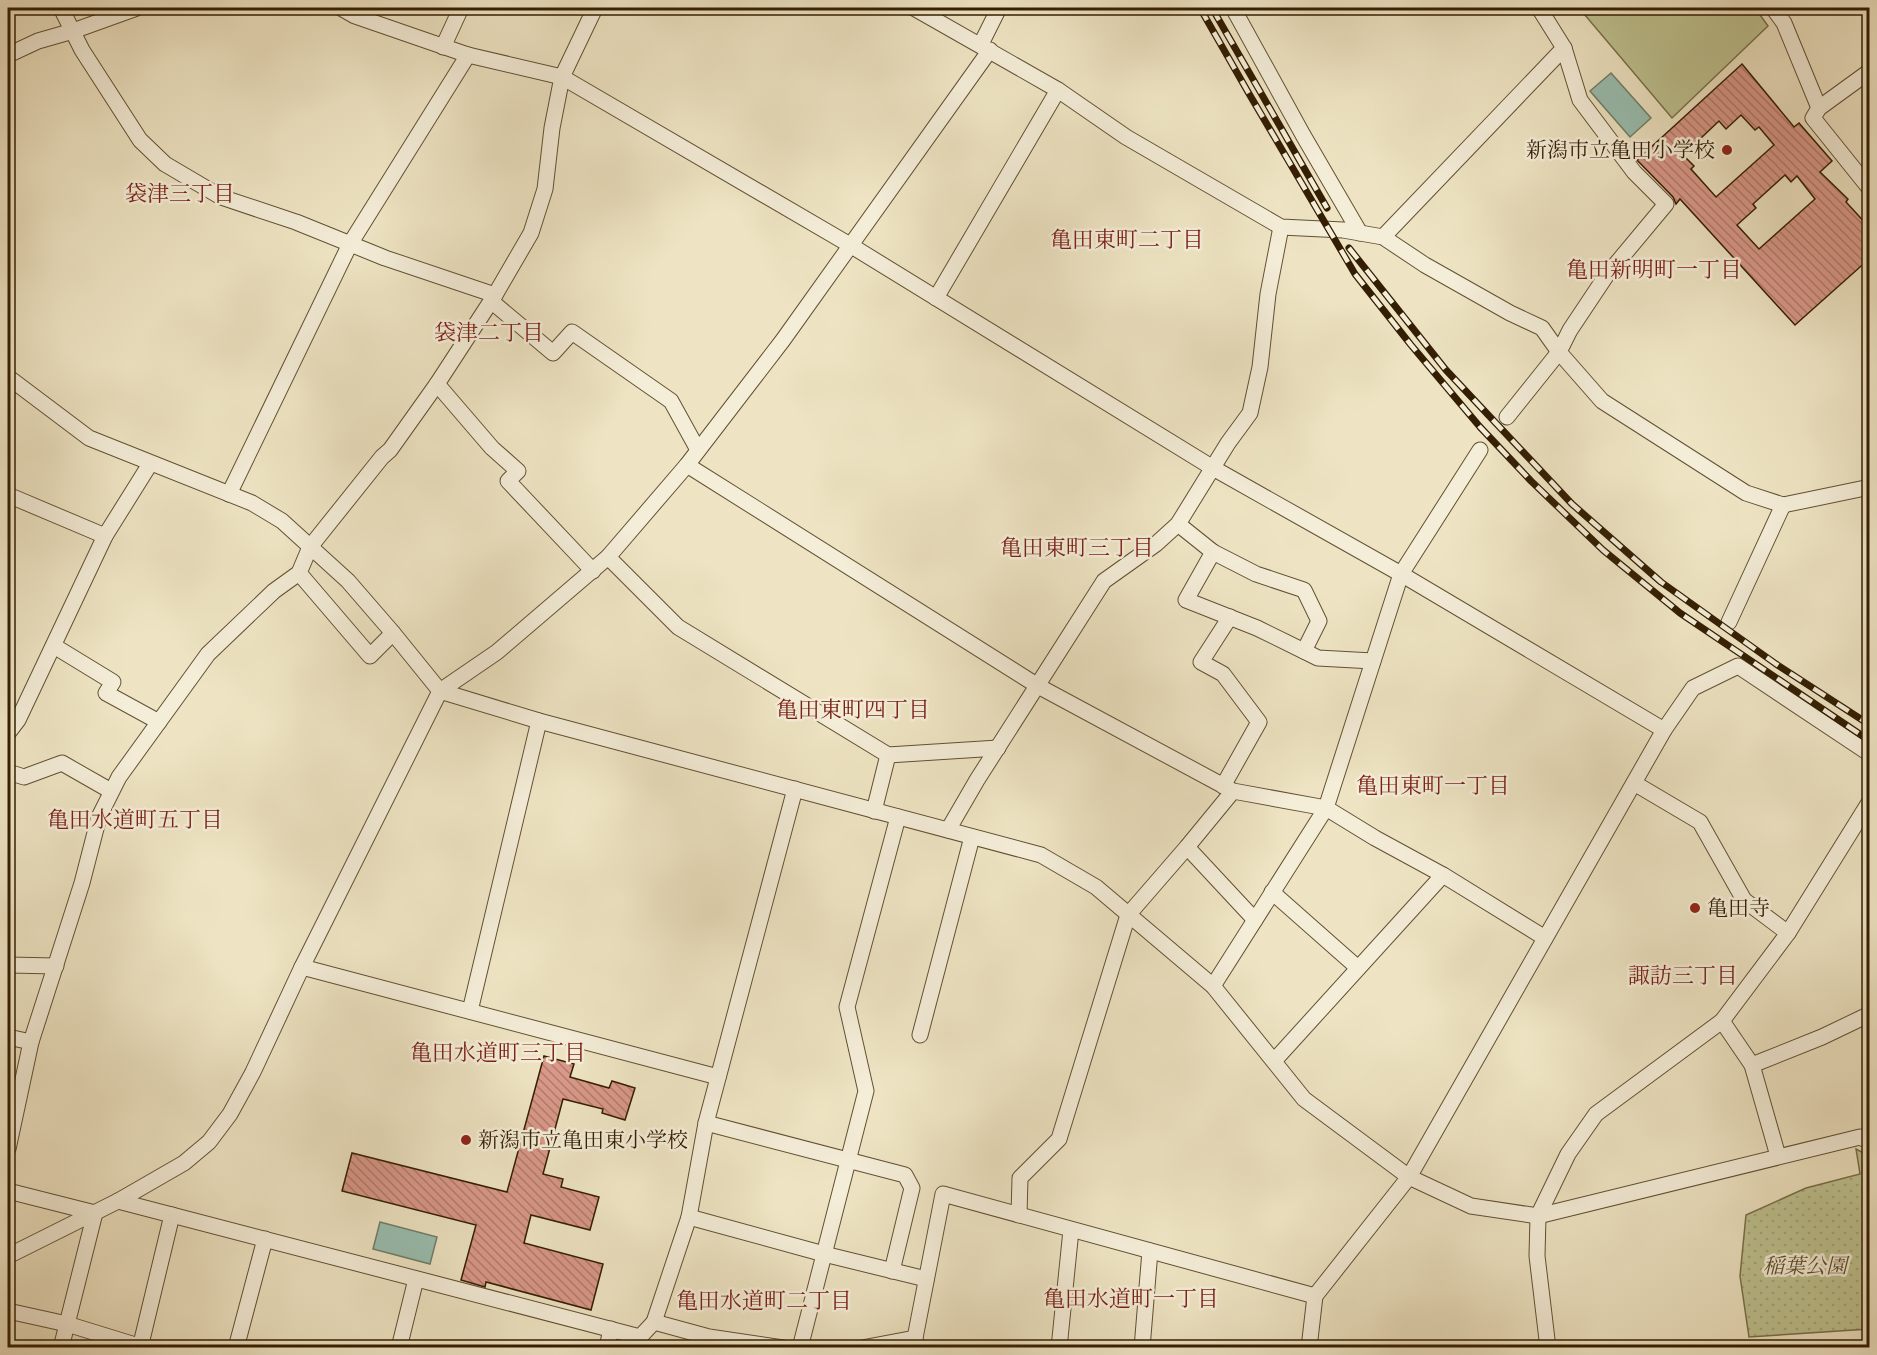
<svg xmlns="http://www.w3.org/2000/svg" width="1877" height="1355" font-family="'Old Standard TT','Noto Serif JP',serif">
<defs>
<pattern id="park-dots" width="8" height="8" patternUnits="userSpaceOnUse" patternTransform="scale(1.5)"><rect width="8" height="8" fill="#bec290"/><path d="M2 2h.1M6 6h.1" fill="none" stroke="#a4a67b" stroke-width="1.8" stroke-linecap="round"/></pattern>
<pattern id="building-back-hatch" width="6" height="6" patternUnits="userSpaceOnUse" patternTransform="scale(1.5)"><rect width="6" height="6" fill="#d99889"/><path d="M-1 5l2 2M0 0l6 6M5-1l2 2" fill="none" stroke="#b17b6e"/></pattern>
</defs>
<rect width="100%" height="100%" fill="#eee4c3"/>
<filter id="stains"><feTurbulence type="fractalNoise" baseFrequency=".00333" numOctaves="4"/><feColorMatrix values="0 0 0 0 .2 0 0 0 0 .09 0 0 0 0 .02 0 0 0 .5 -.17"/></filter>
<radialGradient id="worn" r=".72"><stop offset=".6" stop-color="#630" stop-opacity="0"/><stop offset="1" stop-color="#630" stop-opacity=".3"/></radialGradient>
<!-- green -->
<polygon fill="#bec290" stroke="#79704a" stroke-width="1.5" points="1579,8 1755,8 1768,26 1672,118"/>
<!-- park -->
<polygon fill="url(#park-dots)" stroke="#79704a" stroke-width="1.5" points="1856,1149 1869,1156 1869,1329 1749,1337 1740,1276 1746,1215 1806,1188 1860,1174"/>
<!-- water -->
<g fill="#99bfb1" stroke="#717f6b" stroke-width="1.5">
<polygon points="1611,73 1651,118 1630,137 1590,91"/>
<polygon points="380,1222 437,1237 430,1264 373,1249"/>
</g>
<!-- building -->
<g fill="url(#building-back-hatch)" stroke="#341e03" stroke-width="1.5" fill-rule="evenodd">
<path d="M1742,64L1794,127L1799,123L1832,161L1820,172L1848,199L1846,202L1869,227V259L1795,325L1680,199L1676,204L1673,197L1637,160ZM1741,115L1755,130L1759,127L1774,145L1716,197L1691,169L1694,166L1683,155L1719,121L1726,129ZM1785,175L1791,182L1797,176L1815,199L1759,249L1737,225L1756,208L1753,204Z"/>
<polygon points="544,1056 574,1064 570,1077 609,1088 612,1081 635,1088 625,1120 602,1113 603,1109 563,1099 543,1174 563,1179 561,1187 599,1197 590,1230 531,1215 524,1243 603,1264 591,1310 486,1282 485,1287 461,1280 476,1225 342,1191 352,1153 507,1192"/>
</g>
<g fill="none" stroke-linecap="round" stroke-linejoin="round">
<defs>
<g id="minor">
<polyline points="61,8 82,50 140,140 165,164 221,197 296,222 385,258 495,295"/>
<polyline points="341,8 355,16 468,55 562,77 850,245 1213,468 1401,574 1664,730"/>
<polyline points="914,8 1058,90 1126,137 1281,227 1343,230 1383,237 1425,265 1510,313 1542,328 1559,352 1602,401 1746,493 1783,505 1870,487"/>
<polyline points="1233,8 1303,135 1360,233"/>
<polyline points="1773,8 1784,23 1819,108"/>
<polyline points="981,44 999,8"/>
<polyline points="443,47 461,8"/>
<polyline points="8,55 38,41 73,31 137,8"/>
<polyline points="1870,71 1819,108 1813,118 1870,189"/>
<polyline points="1383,237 1564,48 1539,8"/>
<polyline points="936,298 1058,90"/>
<polyline points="491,301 553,353 572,332 671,401 698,450"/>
<polyline points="8,377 89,438 252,503 282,521 348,581 393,633 440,691 539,721 1041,855 1096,887 1213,986 1304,1099 1409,1177 1471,1206 1538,1216 1860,1137 1870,1142"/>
<polyline points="437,384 492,448 518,471 508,481 593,571"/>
<polyline points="1507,417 1559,352 1570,330 1606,276 1666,204 1634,172 1580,100 1564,48"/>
<polyline points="687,465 1038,686 1233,791 1326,808 1375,838 1443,875 1545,938"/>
<polyline points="229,494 350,244 468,55"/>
<polyline points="8,495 105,536"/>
<polyline points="1178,524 1213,552 1256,574 1304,590 1319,621 1304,651"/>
<polyline points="1213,552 1186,600 1257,628 1318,658 1373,661"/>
<polyline points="608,557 678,627 888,755 874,811"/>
<polyline points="299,573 370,656 393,633"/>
<polyline points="1729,622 1783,505"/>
<polyline points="54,646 113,682 106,693 159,722"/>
<polyline points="8,733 18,720 105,536 150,464"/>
<polyline points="888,755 998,748"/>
<polyline points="8,772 24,777 62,763 111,791"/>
<polyline points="1634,783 1700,822 1744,900 1788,933"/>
<polyline points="1223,786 1259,722 1223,674 1201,662 1230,617"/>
<polyline points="948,830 977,780 1104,581 1156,544 1178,524 1228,443 1250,413 1260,367 1268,294 1281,227"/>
<polyline points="1187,847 1255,920"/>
<polyline points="1272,892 1358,968"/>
<polyline points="8,965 56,966"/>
<polyline points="302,967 718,1077"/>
<polyline points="1213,986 1326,808 1401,574 1480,450"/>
<polyline points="470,1011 539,721"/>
<polyline points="1722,1021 1752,1065 1778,1156"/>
<polyline points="920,1035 972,837"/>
<polyline points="8,1037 31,1042"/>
<polyline points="1274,1061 1443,875"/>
<polyline points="1752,1065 1822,1037 1870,1014"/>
<polyline points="706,1123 905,1175 912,1188 892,1271"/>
<polyline points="8,1149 31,1042 82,883 99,817 119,777 208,654 274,591 299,573 310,547 382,457 390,450 437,384 495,295 531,233 545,189 552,128 562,77 595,8"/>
<polyline points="8,1191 95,1213 61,1348"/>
<polyline points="118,1201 640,1337 654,1322 689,1217 706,1123 795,789"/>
<polyline points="1019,1215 1020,1178 1059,1139 1128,915 1187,847 1233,791"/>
<polyline points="689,1217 824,1254 926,1279"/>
<polyline points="8,1256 118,1201 184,1163 209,1142 230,1114 253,1072 302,967 440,691 497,652 608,557 687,465 783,340 990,50"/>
<polyline points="8,1311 67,1324 145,1348"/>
<polyline points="654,1322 709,1337 783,1348"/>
<polyline points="140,1348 172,1215"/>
<polyline points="236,1348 265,1239"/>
<polyline points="399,1348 416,1279"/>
<polyline points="607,1348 611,1329"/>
<polyline points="800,1348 866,1091 847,1007 898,817"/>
<polyline points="862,1348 915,1338"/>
<polyline points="916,1348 915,1338 943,1194 1315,1296"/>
<polyline points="1059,1348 1071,1230"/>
<polyline points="1142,1348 1150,1251"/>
<polyline points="1309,1348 1315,1296 1409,1177 1664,730 1693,688 1738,666 1870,754"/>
<polyline points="1548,1348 1537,1256 1538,1216 1568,1154 1596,1114 1722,1021 1788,933 1870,801"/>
<polyline points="1867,1348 1870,1344"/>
</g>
</defs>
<!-- minor casing -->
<use href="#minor" stroke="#625033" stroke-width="17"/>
<!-- minor -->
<use href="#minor" stroke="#f4edd8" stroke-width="15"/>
<defs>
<g id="rail">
<polyline points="1200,8 1248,92 1355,274 1411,345 1480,427 1531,481 1603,550 1680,613 1870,741"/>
<polyline points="1212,8 1327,208"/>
<polyline points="1349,248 1446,370 1572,504 1661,582 1776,664 1870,725"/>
</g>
</defs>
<!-- rail casing -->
<use href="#rail" stroke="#341e03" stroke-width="7"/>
<!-- rail -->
<use href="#rail" stroke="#f4edd8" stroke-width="4.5" stroke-dasharray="14" stroke-linecap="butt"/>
</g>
<!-- markers -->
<g fill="#8f2418" stroke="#f4edd8" stroke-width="2">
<circle cx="1727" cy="150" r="6"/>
<circle cx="1695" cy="908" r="6"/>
<circle cx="466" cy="1140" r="6"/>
</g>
<g text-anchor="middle" stroke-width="5" stroke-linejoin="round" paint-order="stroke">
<!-- poi labels -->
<g font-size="21" fill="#341e03" stroke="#f4edd8" text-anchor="start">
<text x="1715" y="157" text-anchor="end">新潟市立亀田小学校</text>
<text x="1707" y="915">亀田寺</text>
<text x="478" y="1147">新潟市立亀田東小学校</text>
</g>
<!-- park labels -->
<g font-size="21" font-style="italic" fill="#5d4f2d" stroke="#f4edd8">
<text x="1805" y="1273">稲葉公園</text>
</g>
<!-- neighbourhood labels -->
<g font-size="22" fill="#7a1f14" stroke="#f4edd8">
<text x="180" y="201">袋津三丁目</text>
<text x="1127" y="247">亀田東町二丁目</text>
<text x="1654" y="277">亀田新明町一丁目</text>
<text x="489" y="340">袋津二丁目</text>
<text x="1077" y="555">亀田東町三丁目</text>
<text x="853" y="717">亀田東町四丁目</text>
<text x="1433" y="793">亀田東町一丁目</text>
<text x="135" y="827">亀田水道町五丁目</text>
<text x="1683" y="983">諏訪三丁目</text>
<text x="498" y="1060">亀田水道町三丁目</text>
<text x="1131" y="1306">亀田水道町一丁目</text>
<text x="764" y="1308">亀田水道町二丁目</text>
</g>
</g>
<!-- margin -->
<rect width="1877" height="1355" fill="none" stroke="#eee4c3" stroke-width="30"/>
<rect x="9" y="9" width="1859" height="1337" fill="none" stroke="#341e03" stroke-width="3"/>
<rect x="15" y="15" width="1847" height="1325" fill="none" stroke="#341e03" stroke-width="1.5"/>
<rect width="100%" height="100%" filter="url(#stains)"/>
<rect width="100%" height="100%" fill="url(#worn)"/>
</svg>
